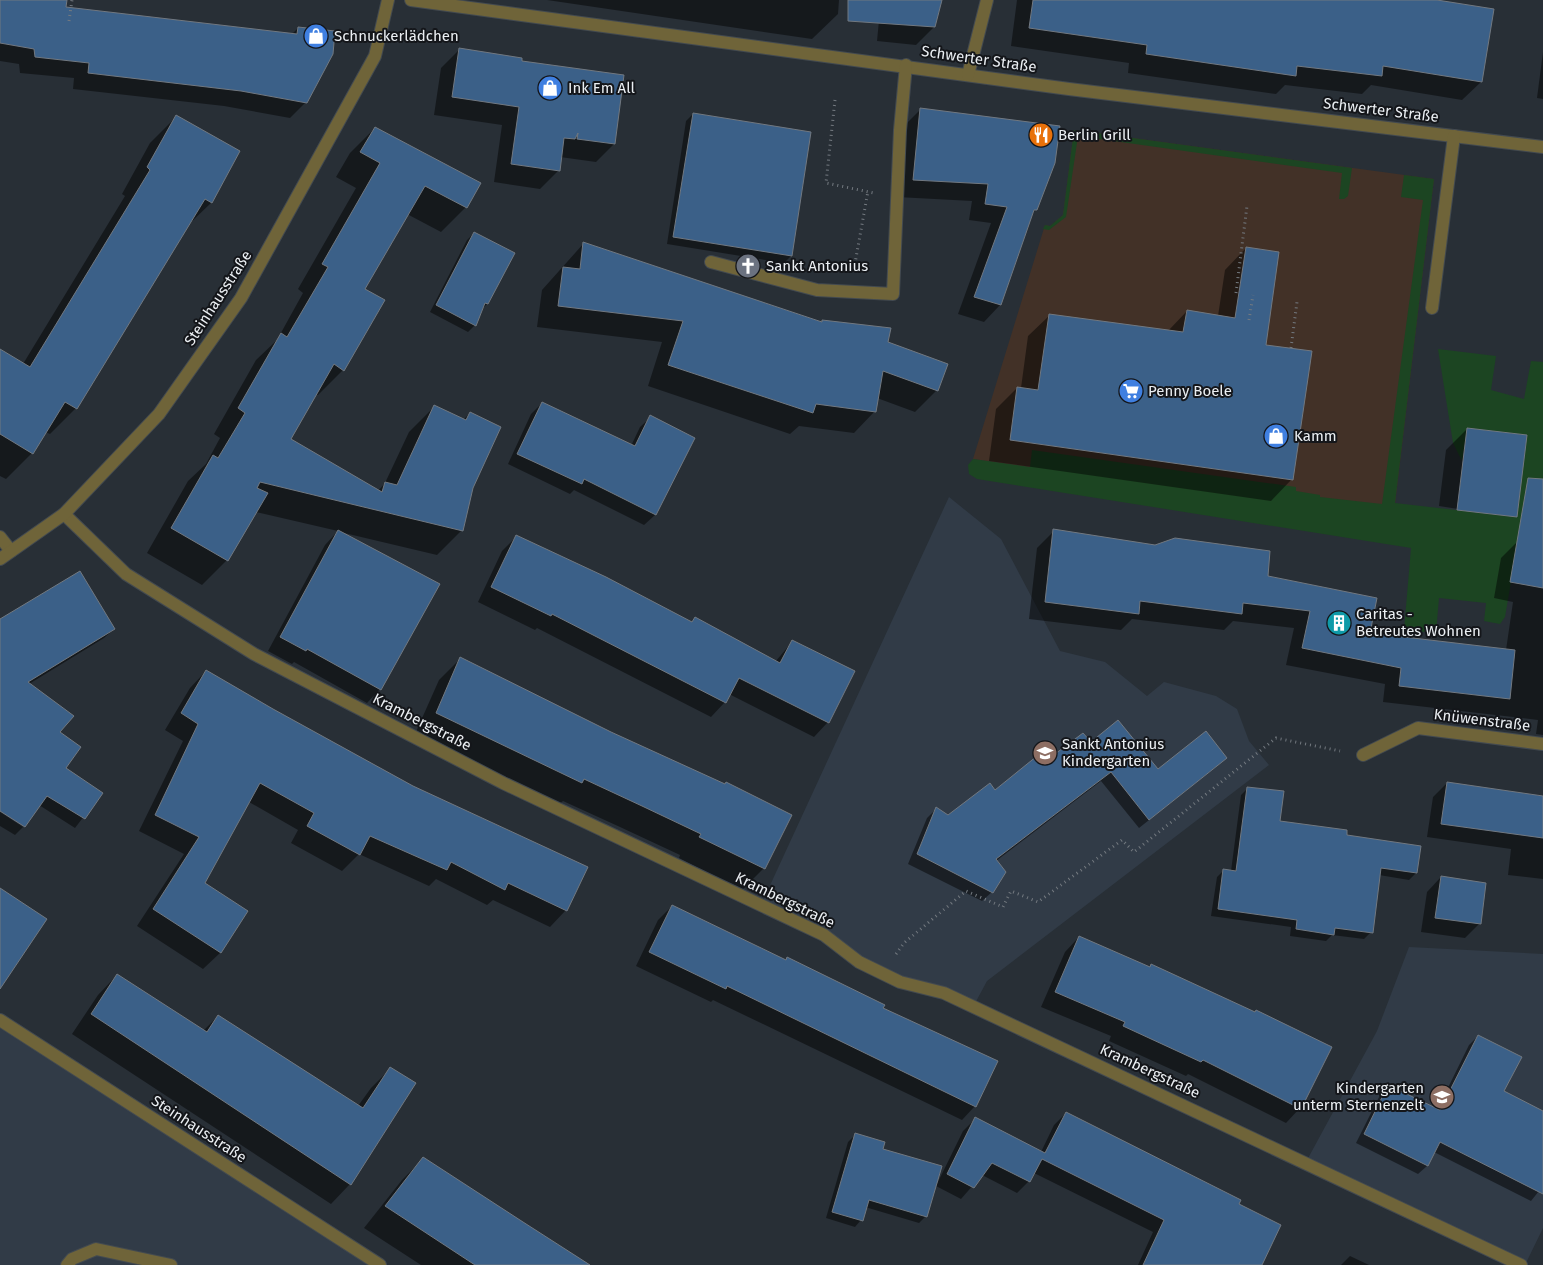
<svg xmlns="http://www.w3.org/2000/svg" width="1543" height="1265" font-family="'Fira Sans',sans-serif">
<rect width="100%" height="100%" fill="#282f36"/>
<!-- commercial -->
<polygon fill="#423127" points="1074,130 1434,179 1393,521 973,459 1045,225 1050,226 1063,215"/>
<!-- built -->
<g fill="#313b47">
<polygon points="949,497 1001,539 1060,651 1105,662 1147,696 1164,682 1216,696 1237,709 1249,741 1269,765 987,981 973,1007 900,982 761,905"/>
<polygon points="1409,947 1543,954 1543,1228 1525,1265 1306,1162 1377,1031"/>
<polygon points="0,1020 381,1265 0,1265"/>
</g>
<!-- green -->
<g fill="#1c4522">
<polygon points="1074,130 1352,168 1348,196 1344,199 1339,199 1342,173 1078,136 1066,217 1049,230 1043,229 1045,225 1050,226 1063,215"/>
<polygon points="1404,175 1434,179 1395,503 1517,517 1527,435 1467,428 1462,461 1453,443 1438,349 1496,356 1491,390 1524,399 1531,361 1543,362 1543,545 1511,582 1505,617 1500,624 1484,621 1486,603 1439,598 1436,633 1404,630 1411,548 977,479 969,474 968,465 973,459 1030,467 1032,450 1296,487 1296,491 1320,495 1320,497 1382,504 1423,200 1401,197"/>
</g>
<!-- shadow -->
<g fill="#0007">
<polygon points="0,0 66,0 65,8 292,34 298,28 306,102 290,118 224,106 73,89 74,78 20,73 19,64 0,61"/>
<polygon points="547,0 839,0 838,14 812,39"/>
<polygon points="881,0 941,0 934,27 916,45 877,41"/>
<polygon points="1017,0 1430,0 1481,82 1462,100 1371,85 1362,94 1285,85 1276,94 1128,73 1129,63 1011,46"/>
<polygon points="459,50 520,62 614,144 596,162 560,157 559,170 540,189 494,182 502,125 434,115 441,68"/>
<polygon points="1543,52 1543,99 1537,98"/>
<polygon points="921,109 1036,209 1032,214 1000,305 984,322 958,314 991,223 969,220 972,201 897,197 904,126"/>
<polygon points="693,114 791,256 784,263 667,244 686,121"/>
<polygon points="176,117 239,152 211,203 187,226 76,408 50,434 45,432 32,453 6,479 0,476 0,350 23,364 125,196 122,194 150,143"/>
<polygon points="375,128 466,207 441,232 407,214 363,289 343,370 318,395 316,394 289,440 378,491 385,483 409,432 434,407 463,420 470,413 472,487 462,530 437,555 340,532 380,689 367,703 294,662 292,664 268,651 325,545 338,531 256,512 227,560 202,585 147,553 188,481 206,464 220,438 214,434 256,360 277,340 303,293 298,289 356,188 336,177 350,153"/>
<polygon points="474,233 487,304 482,309 475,325 468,332 430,312 467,240"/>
<polygon points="584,243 887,343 937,390 915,412 877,398 875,411 854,433 799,426 790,434 648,386 662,342 537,327 542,290"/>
<polygon points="1246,248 1292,479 1271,501 989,461 996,409 1017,388 1021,388 1028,336 1050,315 1168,331 1187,311 1218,316 1225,270"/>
<polygon points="542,403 631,446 640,427 651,417 693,438 655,515 644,525 574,490 570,494 508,464 531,414"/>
<polygon points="1467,429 1519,494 1497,515 1439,506 1446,450"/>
<polygon points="1054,531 1266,577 1368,634 1506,650 1513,602 1494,598 1501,558 1518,541 1543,547 1543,735 1536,734 1538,720 1383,702 1385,684 1286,665 1294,628 1233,621 1224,630 1132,619 1121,630 1029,619 1037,548"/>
<polygon points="516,537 691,623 695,619 775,662 792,642 828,722 814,737 729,694 725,702 711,717 537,628 535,630 478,602 502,551"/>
<polygon points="0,620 114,629 104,638 29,684 58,733 65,768 101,794 75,828 39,805 0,809"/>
<polygon points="460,659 764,868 742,890 679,858 680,855 620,827 563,801 559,804 415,734 439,680"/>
<polygon points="206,671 566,910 550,927 493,900 487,905 436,879 429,886 359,854 342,871 291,843 298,830 249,802 203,884 246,912 220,953 203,969 137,926 184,854 139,831 183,741 165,730 190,688"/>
<polygon points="1042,764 1158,771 1216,767 1139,828 1101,781 996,861 992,892 982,901 908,864 927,818 936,809 948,816"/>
<polygon points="1447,783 1543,796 1543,879 1508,875 1511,849 1427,837 1433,797"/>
<polygon points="1248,788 1279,822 1345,836 1416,873 1409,880 1379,875 1371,932 1364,939 1332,935 1326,941 1290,936 1291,927 1211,916 1217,877 1224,870 1231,871 1241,795"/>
<polygon points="0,812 23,827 15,835 0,826"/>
<polygon points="1441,877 1480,923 1465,938 1421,932 1427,892"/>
<polygon points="672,906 881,1009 975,1106 962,1120 713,1000 711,1002 636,966 658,920"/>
<polygon points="1079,937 1300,1108 1286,1123 1188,1074 1186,1076 1109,1041 1111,1036 1041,1007 1065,952"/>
<polygon points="117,975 203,1031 218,1016 358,1106 371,1088 390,1069 350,1184 331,1204 72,1034 98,995"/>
<polygon points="1478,1036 1503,1092 1543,1112 1543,1186 1531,1201 1434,1152 1427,1166 1418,1174 1356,1143 1380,1095 1388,1086 1437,1110 1469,1045"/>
<polygon points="1066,1113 1237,1205 1261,1265 1138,1265 1153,1232 1034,1173 1029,1181 1017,1193 982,1175 961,1199 936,1186 963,1131 975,1119 1041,1152 1054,1125"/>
<polygon points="855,1135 882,1150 926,1216 919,1223 865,1207 861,1220 855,1227 826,1218 848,1142"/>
<polygon points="423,1159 587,1265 421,1265 364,1228 402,1180"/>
<polygon points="1350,1256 1369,1265 1341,1265"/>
</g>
<!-- building -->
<g fill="#3b6088" stroke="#717880">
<polygon points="0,0 67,0 66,7 297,34 298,27 335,31 333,54 307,103 241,91 88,73 89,63 35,57 34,49 0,43"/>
<polygon points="848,0 942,0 935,27 848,21"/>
<polygon points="1033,0 1437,0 1494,9 1482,82 1383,66 1382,76 1297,66 1296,76 1146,54 1147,45 1029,28"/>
<polygon points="459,48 522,58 522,61 624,75 615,144 577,139 578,133 575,139 564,138 560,171 511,164 519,107 452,97"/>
<polygon points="920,108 1060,126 1055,163 1037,210 1034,210 1001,305 974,297 1007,207 985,204 988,184 913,180"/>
<polygon points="693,113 811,132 792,256 673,237"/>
<polygon points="176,115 240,151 212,203 205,199 77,409 65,402 33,454 0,434 0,349 30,367 150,170 147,167"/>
<polygon points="375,127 481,183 467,208 425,186 365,289 385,300 344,371 334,364 291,439 382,492 385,482 397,485 434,405 466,420 470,412 501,427 473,488 463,531 260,482 257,488 268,493 228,561 171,528 213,455 218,458 245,413 238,408 281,333 287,337 328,267 322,264 380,163 360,152"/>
<polygon points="474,232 515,253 488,304 485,303 476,326 436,305"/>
<polygon points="583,242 822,322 822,320 891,328 888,342 948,364 938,391 883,371 876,412 816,404 813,413 668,365 683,321 558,306 563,267 580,269"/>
<polygon points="1246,247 1279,252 1266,345 1312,351 1293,480 1010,440 1017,387 1038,390 1049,314 1183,332 1187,310 1235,318"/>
<polygon points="542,402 635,446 650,415 695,438 656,515 584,479 582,484 517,454"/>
<polygon points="1467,428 1527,435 1517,517 1457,510"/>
<polygon points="1528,478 1543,479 1543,588 1510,582"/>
<polygon points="1053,529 1155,545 1175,538 1270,551 1268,576 1377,598 1370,633 1515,650 1510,699 1399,686 1401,668 1302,648 1310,611 1243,603 1242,614 1140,601 1139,614 1045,602"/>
<polygon points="338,530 440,584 381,690 307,649 306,651 280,637"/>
<polygon points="516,535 606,577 692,622 695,617 780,663 792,640 855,671 829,723 739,678 726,703 552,614 551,616 491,587"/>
<polygon points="80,571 115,629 28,682 74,716 60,732 81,747 66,768 103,793 85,819 47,796 25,827 0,811 0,619"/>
<polygon points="460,657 611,732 725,784 726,782 792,815 765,869 699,837 701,834 642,806 584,779 582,783 436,713"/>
<polygon points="206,670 273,709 413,786 588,867 567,911 508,883 505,890 451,862 447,870 370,836 360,855 307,826 314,813 260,783 205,883 248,911 221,953 153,909 199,837 155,815 198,724 181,713"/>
<polygon points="1118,720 1158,769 1206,731 1227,758 1149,820 1111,772 996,859 1006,872 993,893 917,854 936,807 948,815 990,783 995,790 1037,756 1043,763 1083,733 1091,742"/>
<polygon points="1447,782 1543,796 1543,838 1441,824"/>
<polygon points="1247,787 1284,791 1280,821 1347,830 1347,835 1421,846 1417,873 1381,868 1373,933 1335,928 1334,935 1296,929 1297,920 1218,909 1223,869 1236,871"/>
<polygon points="1441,876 1486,883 1481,924 1435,918"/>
<polygon points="0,888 47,919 0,989"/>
<polygon points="672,905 786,960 787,957 885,1005 883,1008 998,1061 976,1107 727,986 726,989 649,952"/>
<polygon points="1079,936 1150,967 1151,964 1255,1012 1256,1010 1332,1047 1301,1109 1203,1060 1201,1062 1123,1026 1125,1022 1055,992"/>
<polygon points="117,974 207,1032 218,1015 363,1108 390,1067 416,1083 351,1185 91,1014"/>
<polygon points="1478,1035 1522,1057 1504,1091 1543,1111 1543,1194 1440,1142 1428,1166 1364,1134 1388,1085 1440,1110"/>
<polygon points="1066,1112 1241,1200 1239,1204 1281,1225 1262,1265 1143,1265 1164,1220 1042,1159 1030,1182 992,1163 974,1188 947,1174 975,1117 1045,1153"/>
<polygon points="855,1133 885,1142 883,1149 942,1166 927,1217 869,1200 863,1221 832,1212"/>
<polygon points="423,1157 523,1222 590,1265 475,1265 385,1206"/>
</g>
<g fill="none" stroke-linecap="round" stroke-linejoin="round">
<defs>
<g id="minor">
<polyline points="411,0 1069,89 1543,147"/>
<polyline points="968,75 987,0"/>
<polyline points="711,262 817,290 893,294 900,130 906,65"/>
<polyline points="1432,308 1454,136"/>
<polyline points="64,514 126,574 254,654 503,783 824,935 859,962 900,982 944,993 1521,1265"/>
<polyline points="0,537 11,551"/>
<polyline points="0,559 64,514 159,414 241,298 375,56 388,0"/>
<polyline points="1363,755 1418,728 1543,744"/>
<polyline points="0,1020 380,1265"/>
<polyline points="67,1265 72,1259 96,1249 171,1265"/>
</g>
</defs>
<!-- minor casing -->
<use href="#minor" stroke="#434a50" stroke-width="14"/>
<!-- path -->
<g stroke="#747a80" stroke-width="3" stroke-dasharray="1 4" stroke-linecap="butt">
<polyline points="69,21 72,0"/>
<polyline points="835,100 826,183 874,193"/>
<polyline points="854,269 868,191"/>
<polyline points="1236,293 1247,206"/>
<polyline points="1249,320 1253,295"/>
<polyline points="1291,348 1297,302"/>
<polyline points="896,954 904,943 966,891 1003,907 1011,891 1038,902 1122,840 1134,852 1276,738 1340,751"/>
</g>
<!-- minor -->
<use href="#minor" stroke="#6f6439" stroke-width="12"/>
</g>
<!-- icons -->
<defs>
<symbol id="shop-disc" viewBox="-11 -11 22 22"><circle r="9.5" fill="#3f7fe0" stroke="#14161a"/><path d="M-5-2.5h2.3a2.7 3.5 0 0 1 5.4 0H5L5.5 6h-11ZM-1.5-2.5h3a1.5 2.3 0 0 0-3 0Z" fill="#fff"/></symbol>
<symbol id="restaurant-disc" viewBox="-11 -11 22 22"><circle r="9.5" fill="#e8710a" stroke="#14161a"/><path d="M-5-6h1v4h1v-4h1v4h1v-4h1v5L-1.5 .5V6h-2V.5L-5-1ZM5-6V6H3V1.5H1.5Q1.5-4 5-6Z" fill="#fff"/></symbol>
<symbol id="church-disc" viewBox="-11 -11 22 22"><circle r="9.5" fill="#6b7280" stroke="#14161a"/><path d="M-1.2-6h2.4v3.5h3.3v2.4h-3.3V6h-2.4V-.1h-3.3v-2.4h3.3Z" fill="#fff"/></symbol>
<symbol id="supermarket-disc" viewBox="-11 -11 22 22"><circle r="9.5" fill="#3f7fe0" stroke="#14161a"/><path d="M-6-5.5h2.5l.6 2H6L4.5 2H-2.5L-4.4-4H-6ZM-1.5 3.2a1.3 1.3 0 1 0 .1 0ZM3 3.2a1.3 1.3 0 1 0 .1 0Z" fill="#fff"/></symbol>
<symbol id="building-disc" viewBox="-11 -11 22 22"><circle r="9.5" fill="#0f9aa8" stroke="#14161a"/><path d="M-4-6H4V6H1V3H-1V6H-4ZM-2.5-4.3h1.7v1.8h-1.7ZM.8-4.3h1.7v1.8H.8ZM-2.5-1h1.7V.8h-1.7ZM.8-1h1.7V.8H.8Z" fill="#fff"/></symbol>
<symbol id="school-disc" viewBox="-11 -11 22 22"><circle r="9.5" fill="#8d6e63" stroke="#14161a"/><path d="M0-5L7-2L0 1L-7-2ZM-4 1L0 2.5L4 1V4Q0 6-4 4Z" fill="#fff"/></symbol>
</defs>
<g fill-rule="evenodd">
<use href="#shop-disc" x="302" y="22" width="28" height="28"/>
<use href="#shop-disc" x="536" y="74" width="28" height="28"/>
<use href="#restaurant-disc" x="1027" y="121" width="28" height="28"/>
<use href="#church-disc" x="734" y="252" width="28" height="28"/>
<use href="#supermarket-disc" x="1117" y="377" width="28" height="28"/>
<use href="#shop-disc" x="1262" y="422" width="28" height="28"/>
<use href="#building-disc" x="1325" y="609" width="28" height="28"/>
<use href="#school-disc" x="1031" y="739" width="28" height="28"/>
<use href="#school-disc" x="1428" y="1083" width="28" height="28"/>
</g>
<g text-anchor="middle" stroke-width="4" stroke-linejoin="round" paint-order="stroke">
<!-- poi labels -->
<g font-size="15" fill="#ebeff3" stroke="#14161a" text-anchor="start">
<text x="334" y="41">Schnuckerlädchen</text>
<text x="568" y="93">Ink Em All</text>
<text x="1058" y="140">Berlin Grill</text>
<text x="766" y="271">Sankt Antonius</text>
<text x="1148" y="396">Penny Boele</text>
<text x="1294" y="441">Kamm</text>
<text x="1356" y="619">Caritas -<tspan x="1356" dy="17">Betreutes Wohnen</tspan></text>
<text x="1062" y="749">Sankt Antonius<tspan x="1062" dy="17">Kindergarten</tspan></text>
<text x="1424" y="1093" text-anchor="end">Kindergarten<tspan x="1424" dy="17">unterm Sternenzelt</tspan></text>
</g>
<!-- street labels -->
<g font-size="15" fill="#ebeff3" stroke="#14161a">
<text transform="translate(979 59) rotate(8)" y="5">Schwerter Straße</text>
<text transform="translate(1381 110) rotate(7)" y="5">Schwerter Straße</text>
<text transform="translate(218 298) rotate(-57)" y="5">Steinhausstraße</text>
<text transform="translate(1482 720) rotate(7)" y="5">Knüwenstraße</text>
<text transform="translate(422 722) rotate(27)" y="5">Krambergstraße</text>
<text transform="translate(785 900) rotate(26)" y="5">Krambergstraße</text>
<text transform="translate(1150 1071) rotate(25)" y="5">Krambergstraße</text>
<text transform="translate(199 1129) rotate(33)" y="5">Steinhausstraße</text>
</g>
</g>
</svg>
